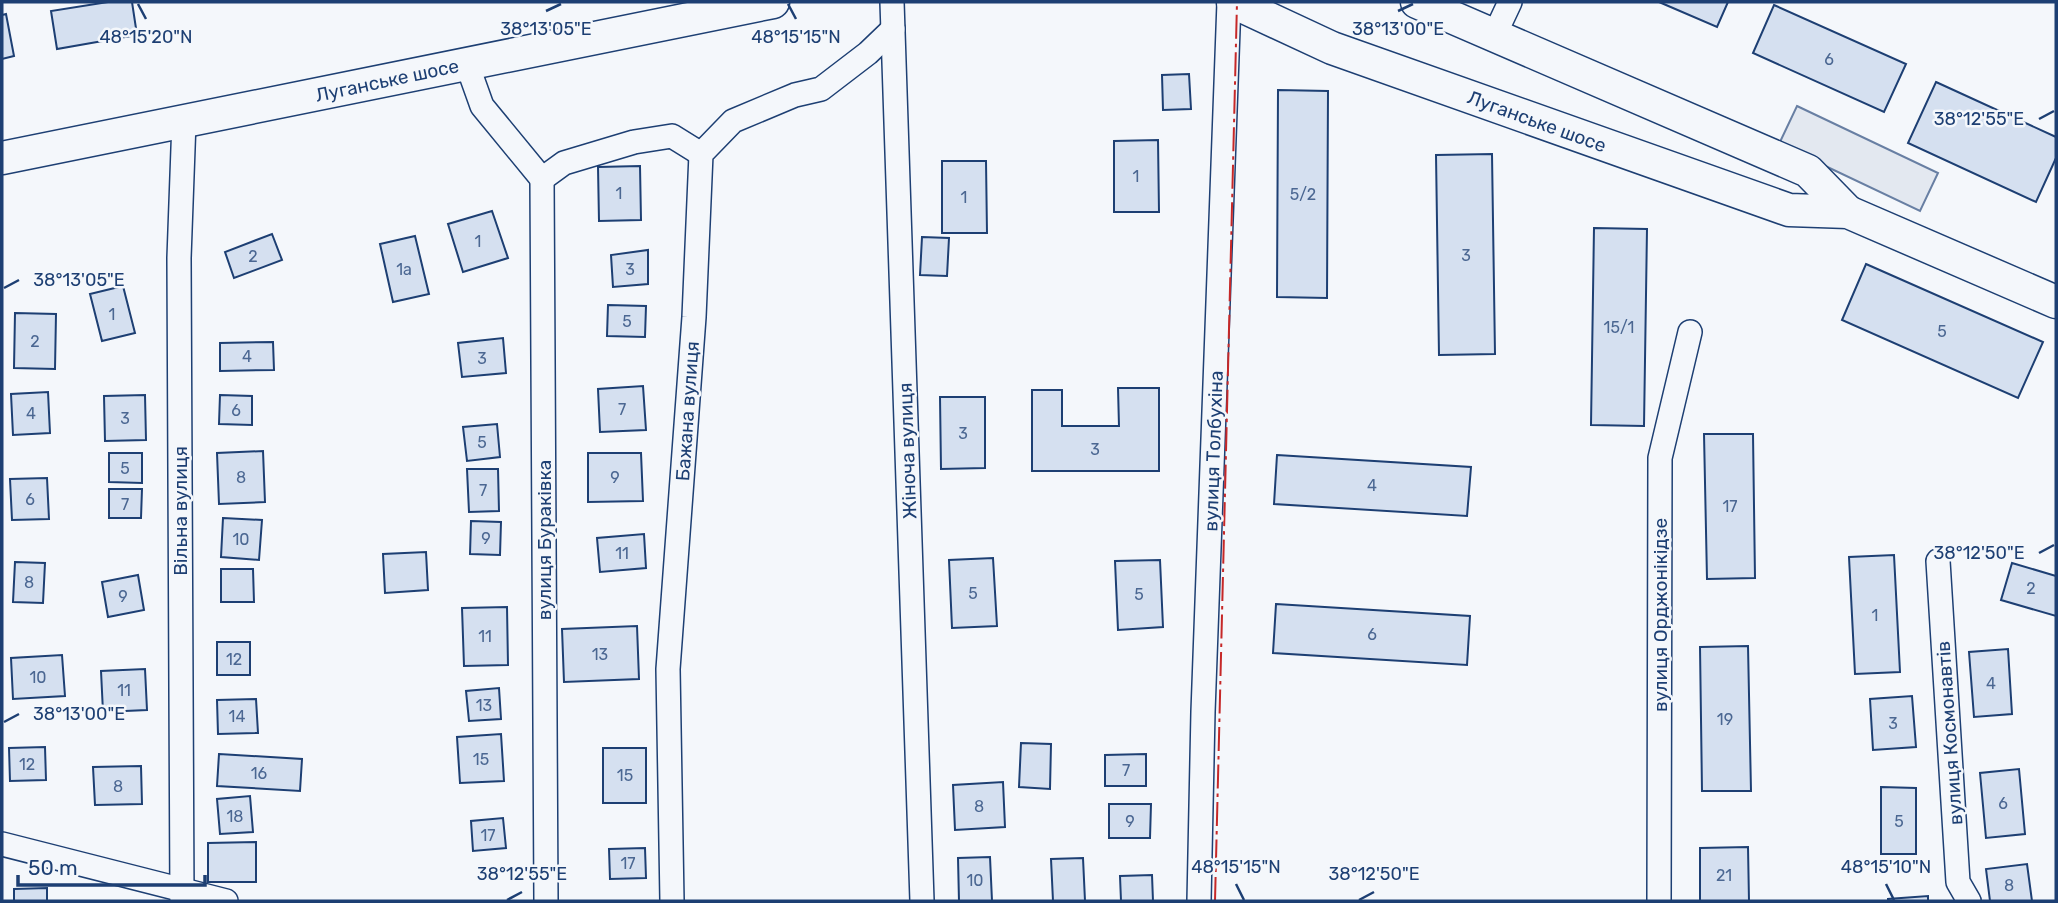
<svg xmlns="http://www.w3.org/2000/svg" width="2058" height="903" font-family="Rubik,sans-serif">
<rect width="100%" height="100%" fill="#f4f7fb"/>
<!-- parking -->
<polygon fill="#e3e8f0" stroke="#687fa3" stroke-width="2" points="1797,106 1938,173 1920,211 1779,144"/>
<!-- building -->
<g fill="#d5e0f0" stroke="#1d3f73" stroke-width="2">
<polygon points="108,2 132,2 137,35 57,49 51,11"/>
<polygon points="1659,2 1728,2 1717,27"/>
<polygon points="1774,5 1906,64 1884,112 1753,53"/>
<polygon points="6,14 14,56 2,59 2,15"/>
<polygon points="1189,74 1191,109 1163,110 1162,75"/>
<polygon points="1936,82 2056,137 2056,158 2036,202 1908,143"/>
<polygon points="1278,90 1328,91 1327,298 1277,297"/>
<polygon points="1158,140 1159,212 1114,212 1114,141"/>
<polygon points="1492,154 1495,354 1439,355 1436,155"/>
<polygon points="942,161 986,161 987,233 942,233"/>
<polygon points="640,166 641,220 599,221 598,167"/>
<polygon points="492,211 508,258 463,272 448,224"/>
<polygon points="1594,228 1647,229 1644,426 1591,425"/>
<polygon points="272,234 282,260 234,278 225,252"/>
<polygon points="415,236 429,294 393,302 380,244"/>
<polygon points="922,237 949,238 947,276 920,275"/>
<polygon points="648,250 648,284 613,287 611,255"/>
<polygon points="1866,264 2043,342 2018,398 1842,320"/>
<polygon points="123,286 135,333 102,341 90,294"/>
<polygon points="608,305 646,306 645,337 607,336"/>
<polygon points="15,313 56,314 55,369 14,368"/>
<polygon points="503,338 506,373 462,377 458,343"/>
<polygon points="273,342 274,370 220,371 220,343"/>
<polygon points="643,386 646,430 600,432 598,389"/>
<polygon points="1118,388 1159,388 1159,471 1032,471 1032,390 1062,390 1062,426 1119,426"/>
<polygon points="48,392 50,433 13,435 11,394"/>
<polygon points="145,395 146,440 105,441 104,396"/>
<polygon points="220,395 252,396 252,425 219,424"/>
<polygon points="940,397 985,397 985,468 941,469"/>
<polygon points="497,424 500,457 467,461 463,427"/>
<polygon points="1704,434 1753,434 1755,578 1707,579"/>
<polygon points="263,451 265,502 219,504 217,453"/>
<polygon points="109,453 142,453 142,483 109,482"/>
<polygon points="588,453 641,453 643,501 588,502"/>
<polygon points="1277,455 1471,467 1467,516 1274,504"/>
<polygon points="467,469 498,469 499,511 469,512"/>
<polygon points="47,478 49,519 12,520 10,479"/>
<polygon points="109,489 142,489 141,518 109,518"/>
<polygon points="223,518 262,520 259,560 221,557"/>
<polygon points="471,521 501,522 500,555 470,554"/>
<polygon points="644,534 646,568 600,572 597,538"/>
<polygon points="426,552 428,590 385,593 383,554"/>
<polygon points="1894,555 1900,672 1855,674 1849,557"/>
<polygon points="993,558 997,626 952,628 949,560"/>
<polygon points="1160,560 1163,627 1118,630 1115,561"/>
<polygon points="15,562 45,563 43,603 13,602"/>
<polygon points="2012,563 2056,576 2056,616 2001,600"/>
<polygon points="221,569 253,569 254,602 221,602"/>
<polygon points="138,575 144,610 108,617 102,582"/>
<polygon points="1276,604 1470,616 1467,665 1273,653"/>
<polygon points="507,607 508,665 464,666 462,608"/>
<polygon points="637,626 639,679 564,682 562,629"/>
<rect x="217" y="642" width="33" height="33"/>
<polygon points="1748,646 1751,791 1702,791 1700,647"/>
<polygon points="2008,649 2012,714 1974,717 1969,652"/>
<polygon points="62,655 65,696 13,699 11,658"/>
<polygon points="145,669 147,710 103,712 101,671"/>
<polygon points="499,688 501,719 469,721 466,691"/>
<polygon points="1912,696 1916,747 1873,750 1870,699"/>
<polygon points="256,699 258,733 218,734 217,700"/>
<polygon points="501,734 504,781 460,783 457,737"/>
<polygon points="1021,743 1051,744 1050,789 1019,787"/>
<polygon points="45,747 46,780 10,781 9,748"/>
<rect x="603" y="748" width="43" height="55"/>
<polygon points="219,754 302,759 300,791 217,786"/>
<polygon points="1146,754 1146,786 1105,786 1105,755"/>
<polygon points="141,766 142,804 95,805 93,767"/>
<polygon points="2019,769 2025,834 1986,838 1980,773"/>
<polygon points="1003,782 1005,827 955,830 953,785"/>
<polygon points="1881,787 1916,788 1916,854 1881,854"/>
<polygon points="250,796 253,832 220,834 217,799"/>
<polygon points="1109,804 1151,804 1150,838 1109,838"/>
<polygon points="503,818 506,848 473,851 471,821"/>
<polygon points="256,842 256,882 208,882 208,843"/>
<polygon points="1748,847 1749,901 1700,901 1700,848"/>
<polygon points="645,848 646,878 610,879 609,849"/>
<polygon points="990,857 992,901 959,901 958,858"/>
<polygon points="1083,858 1085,901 1053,901 1051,859"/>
<polygon points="2027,864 2032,901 1990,901 1986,869"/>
<polygon points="1152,875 1153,901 1121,901 1120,876"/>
<polygon points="47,888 47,901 14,901 14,889"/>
<polygon points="1928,896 1928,901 1888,901 1888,899"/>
</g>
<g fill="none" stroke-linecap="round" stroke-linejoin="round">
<defs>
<g id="street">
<polyline points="892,2 922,901"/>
<polyline points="1495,34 1510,2"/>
<polyline points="467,64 482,106 542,179"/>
<polyline points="542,179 546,901"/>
<polyline points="542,179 564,163 634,142 672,136 701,154"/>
<polyline points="1938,561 1958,882 1969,901"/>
<polyline points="2,844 226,901"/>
<polyline points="182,901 179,258 184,121"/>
<polyline points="672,901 668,669 694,317 701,154 733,121 795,95 821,89 868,53 893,29"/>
<polyline points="1199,901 1203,712 1229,2"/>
<polyline points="1659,901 1660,458 1690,332"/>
</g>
<g id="secondary">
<polyline points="1233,2 1332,48 1789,210 1848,212 2056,302"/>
<polyline points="1417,2 1808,171 1848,212"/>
<polyline points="2,158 773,2"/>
</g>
</defs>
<!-- street casing -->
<use href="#street" stroke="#1d3f73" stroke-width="26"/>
<!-- secondary casing -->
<use href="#secondary" stroke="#1d3f73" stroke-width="35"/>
<!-- street -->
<use href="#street" stroke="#f4f7fb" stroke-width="23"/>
<!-- secondary -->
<use href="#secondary" stroke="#f4f7fb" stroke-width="32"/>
<!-- power -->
<polyline stroke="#c62828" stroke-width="2" stroke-dasharray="24 5 3.5 5" stroke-linecap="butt" points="1215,901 1237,2"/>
</g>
<!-- ticks -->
<path fill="none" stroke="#1d3f73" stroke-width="2.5" d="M138,4L146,19M788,4L796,19M546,11L561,4M1398,11L1413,4M2039,119L2054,111M4,288L19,280M2039,553L2054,545M4,722L19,714M1236,884L1244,900M1886,884L1894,900M507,900L522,892M1359,900L1374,892"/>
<g text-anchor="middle" stroke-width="5" stroke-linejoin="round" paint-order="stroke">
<!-- number labels -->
<g font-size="16" fill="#4b6792">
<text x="1829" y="65">6</text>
<text x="1136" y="182">1</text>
<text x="619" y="199">1</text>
<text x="1303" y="200">5/2</text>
<text x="964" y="203">1</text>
<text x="478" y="247">1</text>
<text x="1466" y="261">3</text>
<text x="253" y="262">2</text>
<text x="404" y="275">1а</text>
<text x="630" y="275">3</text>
<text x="112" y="320">1</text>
<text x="627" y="327">5</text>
<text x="1619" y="333">15/1</text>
<text x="1942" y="337">5</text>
<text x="35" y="347">2</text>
<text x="247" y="362">4</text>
<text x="482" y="364">3</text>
<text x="622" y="415">7</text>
<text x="236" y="416">6</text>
<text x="31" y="419">4</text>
<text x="125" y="424">3</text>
<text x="963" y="439">3</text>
<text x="482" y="448">5</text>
<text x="1095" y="455">3</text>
<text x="125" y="474">5</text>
<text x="241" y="483">8</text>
<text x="615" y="483">9</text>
<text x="1372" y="491">4</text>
<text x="483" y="496">7</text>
<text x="30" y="505">6</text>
<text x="125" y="510">7</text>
<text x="1730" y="512">17</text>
<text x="486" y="544">9</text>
<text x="241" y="545">10</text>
<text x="622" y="559">11</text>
<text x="29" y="588">8</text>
<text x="2031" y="594">2</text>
<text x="973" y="599">5</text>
<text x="1139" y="600">5</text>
<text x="123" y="602">9</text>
<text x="1875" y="621">1</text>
<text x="1372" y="640">6</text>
<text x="485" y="642">11</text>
<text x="600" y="660">13</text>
<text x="234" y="665">12</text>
<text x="38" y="683">10</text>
<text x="1991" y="689">4</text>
<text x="124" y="696">11</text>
<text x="484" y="711">13</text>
<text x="237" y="722">14</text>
<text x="1725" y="725">19</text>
<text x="1893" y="729">3</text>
<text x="481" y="765">15</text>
<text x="27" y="770">12</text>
<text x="1126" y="776">7</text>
<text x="259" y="779">16</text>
<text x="625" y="781">15</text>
<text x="118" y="792">8</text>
<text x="2003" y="809">6</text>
<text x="979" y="812">8</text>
<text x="235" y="822">18</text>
<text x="1130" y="827">9</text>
<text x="1899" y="827">5</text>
<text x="488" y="841">17</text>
<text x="628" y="869">17</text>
<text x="1724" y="881">21</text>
<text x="975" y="886">10</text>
<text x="2009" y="891">8</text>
</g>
<!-- street labels -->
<g font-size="19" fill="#1d3f73" stroke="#f4f7fb">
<text transform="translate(387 80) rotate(-12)" y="7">Луганське шосе</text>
<text transform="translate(1537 121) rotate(20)" y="7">Луганське шосе</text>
<text transform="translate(687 411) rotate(-86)" y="7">Бажана вулиця</text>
<text transform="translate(907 451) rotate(-92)" y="7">Жіноча вулиця</text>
<text transform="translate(1213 451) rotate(-88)" y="7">вулиця Толбухіна</text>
<text transform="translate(180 511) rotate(-90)" y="7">Вільна вулиця</text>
<text transform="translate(544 540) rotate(-90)" y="7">вулиця Бураківка</text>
<text transform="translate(1660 615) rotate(-90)" y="7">вулиця Орджонікідзе</text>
<text transform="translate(1949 733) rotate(-94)" y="7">вулиця Космонавтів</text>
</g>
</g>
<g font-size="18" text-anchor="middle" fill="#1d3f73" stroke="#f4f7fb" stroke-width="5" stroke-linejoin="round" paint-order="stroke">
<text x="546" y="35">38°13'05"E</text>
<text x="1398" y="35">38°13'00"E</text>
<text x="146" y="43">48°15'20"N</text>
<text x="796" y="43">48°15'15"N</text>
<text x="1979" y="125">38°12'55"E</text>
<text x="79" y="286">38°13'05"E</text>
<text x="1979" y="559">38°12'50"E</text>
<text x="79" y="720">38°13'00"E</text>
<text x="1236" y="873">48°15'15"N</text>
<text x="1886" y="873">48°15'10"N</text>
<text x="522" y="880">38°12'55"E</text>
<text x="1374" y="880">38°12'50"E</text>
</g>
<!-- border -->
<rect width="2058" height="903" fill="none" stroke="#1d3f73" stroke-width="7"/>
<!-- scale -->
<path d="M18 875v10h187v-10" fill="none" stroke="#1d3f73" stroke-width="3.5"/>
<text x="28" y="875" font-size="21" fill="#1d3f73" stroke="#f4f7fb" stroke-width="5" paint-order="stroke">50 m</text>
</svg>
